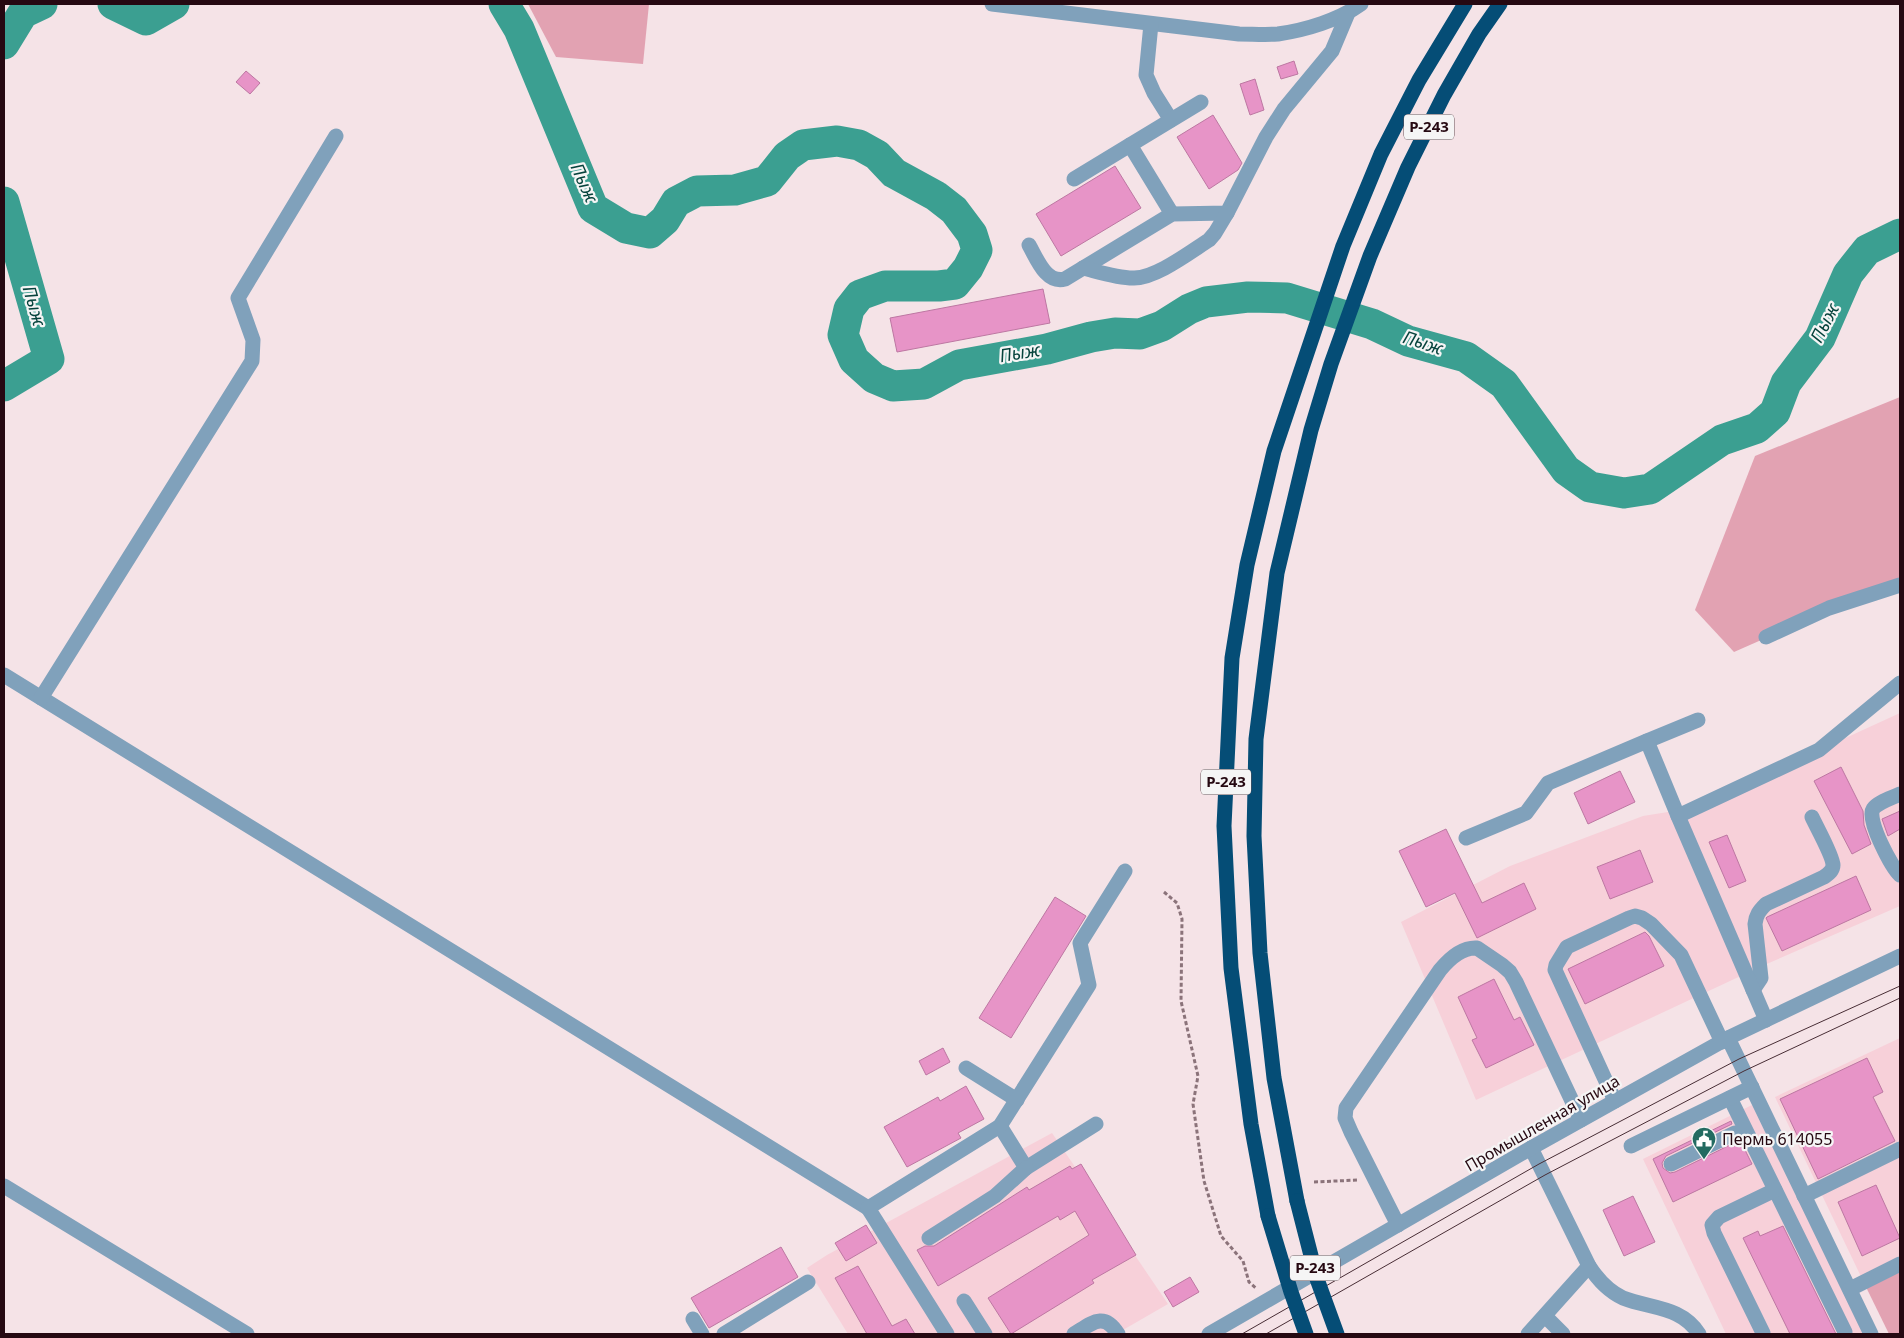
<svg xmlns="http://www.w3.org/2000/svg" width="1904" height="1338" font-family="'Noto Sans',sans-serif">
<rect width="100%" height="100%" fill="#f5e3e7"/>
<!-- built -->
<g fill="#f7d0d9">
<polygon points="1900,713 1900,906 1762,966 1476,1100 1401,922 1510,866 1643,816 1693,808"/>
<polygon points="1900,1038 1900,1270 1866,1287 1775,1097"/>
<polygon points="1752,1105 1864,1334 1726,1334 1643,1159"/>
<polygon points="1052,1133 1168,1304 1116,1334 848,1334 807,1268 827,1255"/>
</g>
<!-- green -->
<g fill="#e2a2b2">
<polygon points="528,4 649,4 643,64 556,57"/>
<polygon points="1900,397 1900,579 1734,652 1695,610 1755,456"/>
<polygon points="1900,1270 1900,1334 1889,1334 1866,1287"/>
</g>
<g fill="none" stroke-linecap="round" stroke-linejoin="round">
<!-- river -->
<g stroke="#3b9f91" stroke-width="31">
<polyline points="113,4 146,20 174,4"/>
<polyline points="504,4 519,29 593,208 626,228 650,233 665,220 676,202 697,191 735,190 767,181 787,156 803,145 837,141 859,145 877,155 894,173 936,196 954,210 972,234 977,250 968,268 955,284 939,286 885,286 860,295 849,309 843,335 854,360 874,378 893,386 924,384 959,365 1047,349 1091,337 1115,333 1140,334 1162,326 1189,309 1206,302 1248,297 1287,298 1372,324 1408,341 1466,357 1504,384 1566,470 1590,487 1624,493 1650,489 1722,440 1757,428 1775,412 1786,383 1820,338 1848,274 1867,250 1900,234"/>
<polyline points="4,44 23,13 42,4"/>
<polyline points="4,202 49,359 4,386"/>
</g>
</g>
<!-- building -->
<g fill="#e794c7" stroke="#bd77a2">
<polygon points="1294,61 1298,74 1281,79 1277,67"/>
<polygon points="246,71 260,83 250,94 236,82"/>
<polygon points="1255,79 1264,110 1250,115 1240,84"/>
<polygon points="1213,115 1242,163 1238,170 1209,189 1177,137"/>
<polygon points="1115,166 1141,208 1061,256 1036,214"/>
<polygon points="1043,289 1050,323 897,352 890,318"/>
<polygon points="1841,767 1863,811 1864,825 1871,844 1852,854 1814,781"/>
<polygon points="1620,771 1635,802 1588,824 1574,793"/>
<polygon points="1900,811 1900,829 1888,836 1882,819"/>
<polygon points="1446,829 1482,903 1524,883 1536,909 1477,938 1455,893 1426,907 1399,851"/>
<polygon points="1727,835 1746,881 1729,888 1709,842"/>
<polygon points="1640,850 1653,882 1610,899 1597,867"/>
<polygon points="1856,876 1871,910 1782,951 1766,918 1767,917"/>
<polygon points="1055,897 1086,916 1011,1038 979,1018"/>
<polygon points="1645,932 1649,936 1664,966 1585,1004 1568,969"/>
<polygon points="1494,979 1514,1020 1520,1017 1534,1045 1486,1068 1472,1040 1477,1038 1458,997"/>
<polygon points="943,1048 950,1062 926,1075 919,1061"/>
<polygon points="1867,1058 1883,1092 1873,1097 1895,1141 1818,1179 1780,1099"/>
<polygon points="966,1086 984,1119 958,1133 961,1138 907,1167 884,1127 938,1097 940,1101"/>
<polygon points="1731,1121 1732,1124 1666,1156 1662,1163 1663,1168 1670,1173 1675,1172 1740,1140 1752,1164 1673,1202 1653,1159"/>
<polygon points="1081,1164 1136,1255 1092,1280 1094,1283 1011,1334 988,1298 1089,1235 1075,1211 1060,1220 1058,1216 938,1286 917,1250 925,1246 934,1246 1027,1187 1029,1190 1070,1166 1072,1169"/>
<polygon points="1876,1185 1900,1238 1862,1256 1838,1202"/>
<polygon points="1633,1196 1655,1242 1624,1256 1603,1210"/>
<polygon points="866,1225 877,1243 846,1261 835,1243"/>
<polygon points="1783,1226 1836,1334 1790,1334 1743,1238 1758,1231 1760,1236"/>
<polygon points="781,1247 798,1277 709,1328 691,1298"/>
<polygon points="858,1266 892,1326 906,1319 915,1334 867,1334 835,1278"/>
<polygon points="1190,1277 1199,1292 1173,1307 1164,1292"/>
</g>
<g fill="none" stroke-linecap="round" stroke-linejoin="round">
<!-- path -->
<g stroke="#8b737a" stroke-width="3" stroke-dasharray="4 2.5" stroke-linecap="butt">
<polyline points="1164,892 1177,903 1182,919 1181,1001 1198,1076 1193,1104 1204,1181 1221,1236 1243,1261 1249,1282 1257,1289"/>
<polyline points="1314,1182 1358,1180"/>
</g>
<!-- minor -->
<g stroke="#80a1bb" stroke-width="15">
<path d="M992,4L1239,34C1252,34 1266,35 1278,34C1306,30 1339,20 1361,4"/>
<polyline points="1151,24 1146,75 1154,93 1171,120"/>
<polyline points="1130,145 1201,102"/>
<polyline points="1074,179 1130,145 1172,214"/>
<path d="M1029,245C1037,259 1046,284 1065,279L1172,214L1227,213L1266,137L1284,109L1332,51L1348,13"/>
<path d="M1083,268C1099,272 1117,278 1133,278C1155,279 1190,252 1209,240L1215,233L1227,213"/>
<polyline points="1766,637 1829,608 1900,585"/>
<polyline points="4,675 868,1208"/>
<polyline points="41,698 252,361 253,340 238,298 336,136"/>
<polyline points="1647,741 1698,720"/>
<path d="M1900,794C1892,798 1878,802 1873,809C1866,819 1892,868 1900,875"/>
<polyline points="1466,838 1526,813 1548,783 1647,741 1678,816"/>
<path d="M1753,990L1761,978L1755,924C1756,915 1759,911 1766,904L1824,877C1828,874 1833,871 1833,865C1833,856 1816,826 1812,817"/>
<polyline points="1766,1020 1678,816 1819,750 1900,683"/>
<polyline points="1728,1038 1871,1334"/>
<polyline points="966,1068 1017,1100"/>
<polyline points="1730,1098 1845,1332"/>
<polyline points="1615,1101 1555,970 1556,965 1567,947 1629,918 1635,916 1642,918 1651,924 1681,955 1722,1042"/>
<polyline points="1000,1126 1026,1168 1096,1124"/>
<polyline points="1631,1146 1752,1087"/>
<path d="M1531,1148L1589,1266C1598,1280 1608,1291 1623,1298C1651,1309 1681,1306 1699,1334"/>
<polyline points="1671,1164 1735,1133"/>
<polyline points="4,1186 247,1334"/>
<polyline points="1804,1196 1900,1149"/>
<path d="M1398,1225L1351,1132L1345,1118L1346,1108L1440,970C1449,959 1462,947 1477,948L1502,965L1510,972L1516,982L1581,1120"/>
<polyline points="929,1238 995,1196 1026,1168"/>
<polyline points="1850,1289 1900,1264"/>
<polyline points="964,1301 985,1334"/>
<polyline points="1545,1316 1563,1334"/>
<polyline points="693,1319 702,1334"/>
<polyline points="1763,1333 1714,1233 1712,1225 1719,1217 1775,1190"/>
<polyline points="724,1334 808,1282"/>
<polyline points="947,1334 868,1208 1000,1126 1089,985 1080,943 1125,871"/>
<path d="M1074,1334C1092,1323 1104,1311 1118,1334"/>
<polyline points="1209,1334 1531,1148 1728,1038 1900,956"/>
<polyline points="1528,1334 1589,1266"/>
</g>
<!-- highway -->
<g stroke="#054d76" stroke-width="15">
<polyline points="1297,1201 1274,1078 1260,953 1254,836 1256,739 1277,573 1311,430 1331,364 1370,256 1408,167 1444,95 1479,34 1500,4"/>
<polyline points="1268,1216 1251,1124 1231,968 1224,826 1232,658 1247,565 1274,451 1343,246 1381,154 1419,80 1465,4"/>
</g>
<!-- tram -->
<g stroke="#482d35" stroke-width="1">
<polyline points="1242,1334 1539,1164 1739,1059 1900,986"/>
<polyline points="1266,1334 1545,1175 1744,1071 1900,998"/>
</g>
<!-- highway-bridge -->
<g stroke="#054d76" stroke-width="15">
<polyline points="1297,1201 1317,1279 1337,1334"/>
<polyline points="1268,1216 1291,1292 1306,1334"/>
</g>
</g>
<!-- icons -->
<defs>
<symbol id="civic-pin" viewBox="-11 -11 22 30"><path d="M0 17L-7.5 6A9.5 9.5 0 1 1 7.5 6Z" fill="#236b61" stroke="#f5f5f5"/><path d="M-.6-6.5H3V-4.5H.6V-3L4-1V1h2V6H-6V1h2V-1L-.6-3ZM-1.2 2.5V6h2.4V2.5Z" fill="#fff"/></symbol>
</defs>
<g fill-rule="evenodd">
<use href="#civic-pin" x="1690" y="1125" width="28" height="38"/>
</g>
<g text-anchor="middle" stroke-width="4.5" stroke-linejoin="round" paint-order="stroke">
<!-- shield labels -->
<g fill="#f5f5f5" stroke="#645056" stroke-width="1">
<rect x="1404" y="114.5" width="50" height="25" rx="4"/>
<rect x="1201" y="769.5" width="50" height="25" rx="4"/>
<rect x="1290" y="1255.5" width="50" height="25" rx="4"/>
</g>
<g font-size="15" font-weight="bold" fill="#260912">
<text x="1429" y="132">Р-243</text>
<text x="1226" y="787">Р-243</text>
<text x="1315" y="1273">Р-243</text>
</g>
<!-- street labels -->
<g font-size="16" fill="#260912" stroke="#f5f5f5">
<text transform="translate(1542 1123) rotate(-30)" y="6">Промышленная улица</text>
</g>
<!-- poi labels -->
<g font-size="16" fill="#260912" stroke="#f5f5f5" text-anchor="start">
<text x="1722" y="1145">Пермь 614055</text>
</g>
<!-- water labels -->
<g font-size="18" font-style="italic" fill="#06433c" stroke="#f5f5f5">
<text transform="translate(584 183) rotate(66)" y="6">Пыж</text>
<text transform="translate(34 306) rotate(74)" y="6">Пыж</text>
<text transform="translate(1825 323) rotate(-63)" y="6">Пыж</text>
<text transform="translate(1423 343) rotate(18)" y="6">Пыж</text>
<text transform="translate(1020 353) rotate(-9)" y="6">Пыж</text>
</g>
</g>
<!-- border -->
<rect width="1904" height="1338" fill="none" stroke="#260912" stroke-width="10"/>
</svg>
